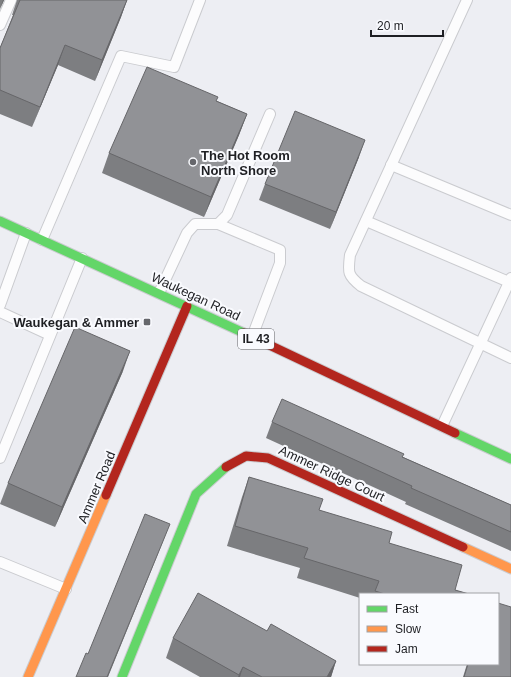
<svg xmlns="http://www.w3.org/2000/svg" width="511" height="677" font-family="Helvetica,sans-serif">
<rect width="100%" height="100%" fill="#edeef3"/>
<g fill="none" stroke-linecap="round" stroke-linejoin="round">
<defs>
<g id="lane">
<path d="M467,0L350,255C348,272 347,275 361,286L511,358"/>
<polyline points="0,25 11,0"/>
<polyline points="391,165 511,215"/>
<polyline points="366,221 509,282"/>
<polyline points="218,224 280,250 280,263 252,337"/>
<polyline points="42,240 121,56 174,67 200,0"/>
<polyline points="159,293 187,233 195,224 218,224 227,215 270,114"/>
<polyline points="0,305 26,233"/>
<polyline points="0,312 50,335"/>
<polyline points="442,426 511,278"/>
<polyline points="0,458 82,258"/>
<polyline points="0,562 66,589"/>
</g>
<g id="fast">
<polyline points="0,221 244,333"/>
<polyline points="455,433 511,459"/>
<polyline points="122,677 196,494 226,467"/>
</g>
<g id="slow">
<polyline points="463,547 511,569"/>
<polyline points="28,677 106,495"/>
</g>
<g id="jam">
<polyline points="244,333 455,433"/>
<polyline points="226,467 246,456 268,458 463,547"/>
<polyline points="106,495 187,306"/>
</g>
</defs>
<!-- lane casing -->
<use href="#lane" stroke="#cacbcf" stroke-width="12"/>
<!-- fast casing -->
<use href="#fast" stroke="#cacbcf" stroke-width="11"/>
<!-- slow casing -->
<use href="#slow" stroke="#cacbcf" stroke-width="11"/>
<!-- jam casing -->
<use href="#jam" stroke="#cacbcf" stroke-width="11"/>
<!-- lane -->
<use href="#lane" stroke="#fcfcfd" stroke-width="10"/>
<!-- fast -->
<use href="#fast" stroke="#63d668" stroke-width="9"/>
<!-- slow -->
<use href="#slow" stroke="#ff974d" stroke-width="9"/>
<!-- jam -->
<use href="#jam" stroke="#b3261e" stroke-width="9"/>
</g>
<!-- wall -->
<g fill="#7d7e81">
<polygon points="0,0 4,0 0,9"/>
<polygon points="17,0 127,0 121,17 95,81 58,65 32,127 0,114 0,48 13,15 12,15"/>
<polygon points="217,101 247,114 239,135 204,217 102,173 109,153"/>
<polygon points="359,157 330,229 259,200 265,184"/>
<polygon points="123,371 55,527 0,504 8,483"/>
<polygon points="272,422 403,457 511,505 511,551 405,504 406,502 266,438"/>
<polygon points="249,477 389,543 455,590 469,594 360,594 360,598 297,578 300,568 227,546 242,497"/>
<polygon points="267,631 336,661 331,677 200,677 166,658 173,638"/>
<polygon points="467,664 498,664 511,677 463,677"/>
</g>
<!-- shaded-wall -->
<g fill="#666669">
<polygon points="3,0 4,0 0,9"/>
<polygon points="127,0 121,17 95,81 102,60"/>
<polygon points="65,45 58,65 32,127 40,107"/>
<polygon points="247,114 239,135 204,217 211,197"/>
<polygon points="365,140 359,157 330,229 336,212"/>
<polygon points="130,351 123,371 55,527 62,507"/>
<polygon points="170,524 164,539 108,677 107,677"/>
<polygon points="336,661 331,677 327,677"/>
<polygon points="243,667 240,677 238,677"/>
</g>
<!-- building -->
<g fill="#919296" stroke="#666669">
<polygon points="20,0 127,0 102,60 65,45 40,107 0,90 0,48"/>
<polygon points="147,67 218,97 216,101 247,114 211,197 109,153"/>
<polygon points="295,111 365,140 336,212 265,184"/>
<polygon points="75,327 130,351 62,507 8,483"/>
<polygon points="282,399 404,454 402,457 511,505 511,532 411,488 412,486 272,422"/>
<polygon points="249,477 323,499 319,510 392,532 389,543 462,565 455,590 469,594 385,594 375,591 379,581 304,558 308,548 235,526"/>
<polygon points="145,514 170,524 107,677 76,677 86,653 88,654"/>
<polygon points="198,593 267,631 271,624 336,661 327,677 262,677 243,667 239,675 173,638"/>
<polygon points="498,603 511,607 511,677 464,677 468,664 498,664"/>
</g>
<!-- markers -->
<g fill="#66676c" stroke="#f9fafe" stroke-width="1.5">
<circle cx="193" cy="162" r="4"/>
<rect x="143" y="318" width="8" height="8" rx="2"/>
</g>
<g text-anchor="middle" stroke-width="4" stroke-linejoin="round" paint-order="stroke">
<!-- shield labels -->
<rect fill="#f9fafe" stroke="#606165" stroke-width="1" x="238" y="329" width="36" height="20" rx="3"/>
<g font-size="12" font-weight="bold" fill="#1e1f23">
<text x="256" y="343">IL 43</text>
</g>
<!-- poi labels -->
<g font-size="13" font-weight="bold" fill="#1e1f23" stroke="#f9fafe" text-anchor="start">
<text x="201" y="160">The Hot Room<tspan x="201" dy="15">North Shore</tspan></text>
<text x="139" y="327" text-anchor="end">Waukegan &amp; Ammer</text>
</g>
<!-- street labels -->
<g font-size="13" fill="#1e1f23" stroke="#f9fafe">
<text transform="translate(196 296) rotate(25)" y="5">Waukegan Road</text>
<text transform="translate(332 473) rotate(25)" y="5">Ammer Ridge Court</text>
<text transform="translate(96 487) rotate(-67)" y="5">Ammer Road</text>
</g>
</g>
<!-- legend -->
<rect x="359" y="593" width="140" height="72" fill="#f9fafe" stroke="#a1a2a6"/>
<rect x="367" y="606" width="20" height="6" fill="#63d668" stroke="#a1a2a6"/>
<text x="395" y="613" font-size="12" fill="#1e1f23">Fast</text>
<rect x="367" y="626" width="20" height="6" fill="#ff974d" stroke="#a1a2a6"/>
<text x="395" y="633" font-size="12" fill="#1e1f23">Slow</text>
<rect x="367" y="646" width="20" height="6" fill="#b3261e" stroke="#a1a2a6"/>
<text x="395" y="653" font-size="12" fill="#1e1f23">Jam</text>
<!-- scale -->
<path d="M371 30v6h72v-6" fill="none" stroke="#1e1f23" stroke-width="2"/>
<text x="377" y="30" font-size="12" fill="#1e1f23" stroke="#f9fafe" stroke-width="3" paint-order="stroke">20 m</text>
</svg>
